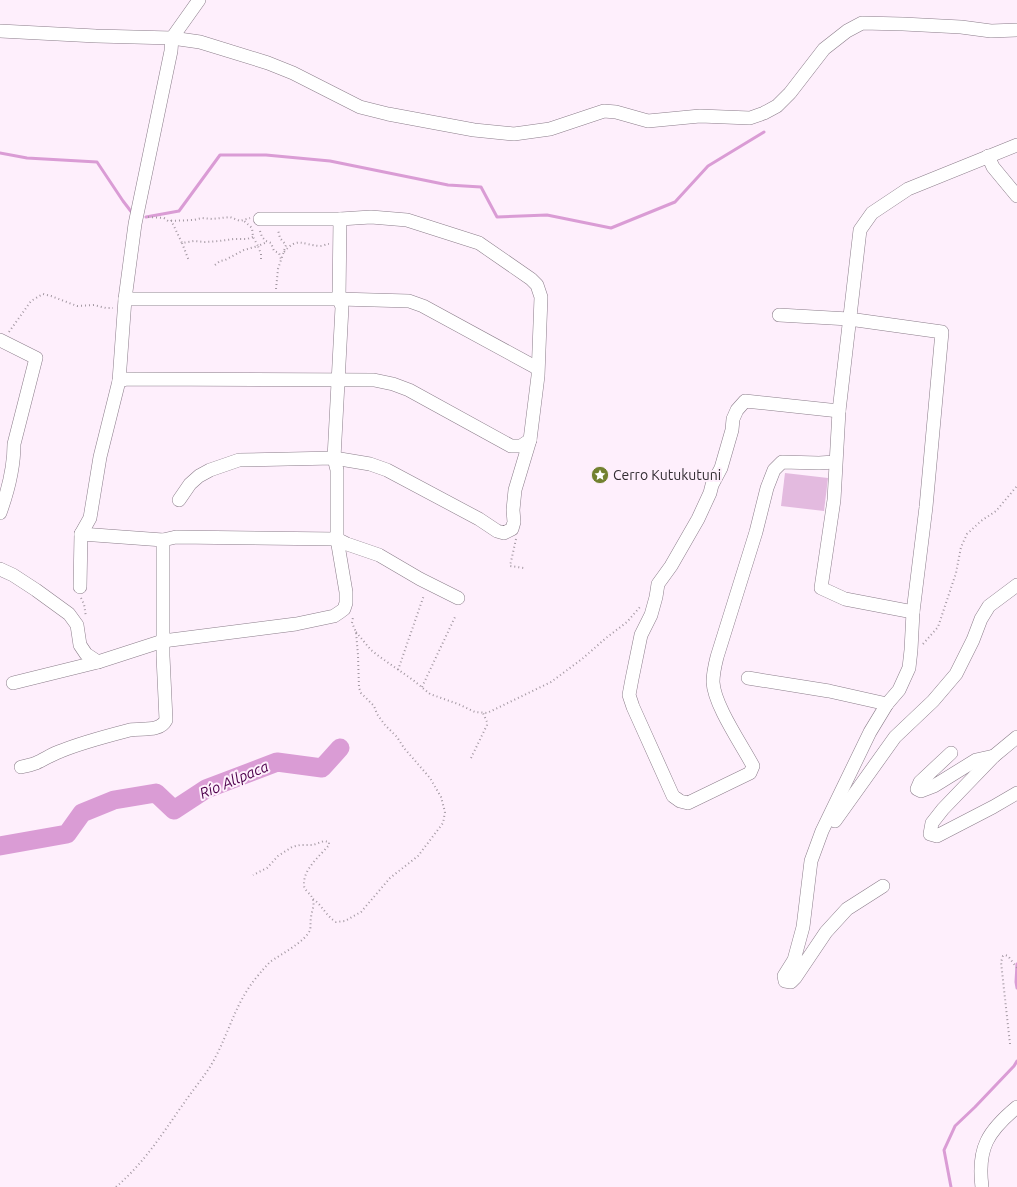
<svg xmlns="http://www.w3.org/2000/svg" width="1017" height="1187" font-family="Ubuntu,sans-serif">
<rect width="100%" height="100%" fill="#feeffc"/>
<!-- green -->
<polygon fill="#e3badf" points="785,473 828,478 824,511 781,506"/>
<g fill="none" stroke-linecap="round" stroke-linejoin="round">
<!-- stream -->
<g stroke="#da9cd5" stroke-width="3">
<polyline points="0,153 27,158 97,162 123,201 133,214"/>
<polyline points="146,217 179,211 220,155 266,155 330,161 448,185 481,187 497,217 547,215 611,228 675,202 708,166 764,132"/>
<polyline points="1017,964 1016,982 1017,988"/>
<polyline points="951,1187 944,1150 955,1126 975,1107 1014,1066 1017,1061"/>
</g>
<!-- river -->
<polyline stroke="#da9cd5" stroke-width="19" points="0,846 67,834 82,813 114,800 156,793 174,810 206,789 277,762 322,768 340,748"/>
<defs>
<g id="minor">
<polyline points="0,31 96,36 172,38 200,42 268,63 293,73 360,107 388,114 474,130 514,134 550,129 604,111 616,112 648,121 700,116 750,118 764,113 777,106 790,93 824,49 847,31 862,23 903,24 961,27 991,31 1017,30"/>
<polyline points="988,156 993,167 1017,196"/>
<polyline points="125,299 339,299 409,301 423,306 537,368"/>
<polyline points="779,315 849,319 942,332 926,507 913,612 911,650 909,668 899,690 887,704 870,732 822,831 811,861 803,927 794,960 784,976 785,981 791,982 795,978 826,932 847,909 883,886"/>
<path d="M0,340L36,358L14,444C14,468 8,491 0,513"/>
<polyline points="119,381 127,379 374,380 393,384 409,390 511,446 521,446 530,440"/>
<path d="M835,462L819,463L782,462L774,470L767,488L756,532L717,657C715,665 713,673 713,682C714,705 742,745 753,766L750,773L688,803L680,801L673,796L633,707L629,695L632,679L641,635L651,615L656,597L658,584L671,566L698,519L710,493L712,485L721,468L732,430L733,419L737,410L745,401L839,411"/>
<polyline points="179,500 190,484 199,476 210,470 239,460 334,458 370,464 387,470 479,519 497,531 504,533 512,529 514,522 513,510 515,490 530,440 538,376 541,297 537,285 531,279 479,243 407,220 371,217 340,219 260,219"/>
<polyline points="81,534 163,540 176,537 337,539 347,544 379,555 420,579 458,598"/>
<polyline points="0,569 13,575 36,590 69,614 77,625 80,645 86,654 98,662"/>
<polyline points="80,587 81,534 90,518 100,457 119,381 125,299 135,224 171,51 172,38 199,0"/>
<polyline points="913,612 845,599 821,588 834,500 839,411 860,230 872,213 908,189 1017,145"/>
<polyline points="748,678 829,691 887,704"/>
<polyline points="13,683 98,662 163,641 296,624 334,616 340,612 344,609 346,603 346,592 337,539 337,470 334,458 342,307 339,299 340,219"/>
<polyline points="1017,737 994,756 943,809 932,823 930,834 937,836 993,807 1017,793"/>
<polyline points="951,753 920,782 917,789 921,791 934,786 976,760 994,756"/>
<path d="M21,767C26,766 31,765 36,763C45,759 52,754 61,751C83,742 107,736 130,730C142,728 160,732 166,720L163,656V540"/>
<polyline points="835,821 895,737 933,701 956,674 973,640 981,619 989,606 1017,585"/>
<path d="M982,1187C977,1148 988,1131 1017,1107"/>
</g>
</defs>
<!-- minor casing -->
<use href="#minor" stroke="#8b7d8a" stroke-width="14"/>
<!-- path -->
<g stroke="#a398a2" stroke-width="2" stroke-dasharray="1 3" stroke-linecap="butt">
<polyline points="148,217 164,218 168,221 194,220 202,218 212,219 230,217 240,221 250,218"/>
<polyline points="171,220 182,243 194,241 205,242 219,241 234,239 247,239 253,237"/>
<polyline points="260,231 262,237 266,241 271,243 274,251 279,253 281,259"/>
<polyline points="182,243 189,261"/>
<path d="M284,252C298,236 302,245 320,246C323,246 326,244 329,244"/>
<polyline points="261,259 261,254 258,246 267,242"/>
<polyline points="215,265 220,261 225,260 244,250 258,246 253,237 252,228 243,220"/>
<polyline points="276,289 278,269 286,245 280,238 278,230"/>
<polyline points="9,332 31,301 43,294 51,296 77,306 94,305 106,308 113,308"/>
<polyline points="516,539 510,566 524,568"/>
<polyline points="81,598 84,604 86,617"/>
<polyline points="356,632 371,650 380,657 413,680 430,694 458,704 475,712 487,713 551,682 582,659 606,638 627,622 640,607"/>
<polyline points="923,644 938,627 956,573 961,547 967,534 981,521 996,511 1017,486"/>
<polyline points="398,670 424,595"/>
<polyline points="422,687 455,617"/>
<polyline points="471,758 487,725 487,722 483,713"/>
<path d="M313,899C322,905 326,916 336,922L345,921L361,912L390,878L418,856L443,823L445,812L441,797L430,778L404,748L397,737L385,725L377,714L374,706L361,693L359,688L358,655L356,632L352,623L353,617"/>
<polyline points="1010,1044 1001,962 1003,956 1005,955 1008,956 1017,968"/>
<path d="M116,1187C145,1162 162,1134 184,1103C194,1088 207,1074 215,1058C230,1030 235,1004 256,978C261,972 265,967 270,962C281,954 305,942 310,930C311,926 310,922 311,918C311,912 315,906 313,900C312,894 304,891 304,885C303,869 320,856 329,845V842L324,841L313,845H300L292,847L278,856L267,868L253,875"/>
</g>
<!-- minor -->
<use href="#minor" stroke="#fff" stroke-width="13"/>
</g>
<!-- icons -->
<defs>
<symbol id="sight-disc" viewBox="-11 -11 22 22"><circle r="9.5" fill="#728130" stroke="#feeffc"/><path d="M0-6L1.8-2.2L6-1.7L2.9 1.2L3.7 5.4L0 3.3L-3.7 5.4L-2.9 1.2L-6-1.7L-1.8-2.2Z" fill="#fff"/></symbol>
</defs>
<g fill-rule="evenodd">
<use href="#sight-disc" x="590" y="465" width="20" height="20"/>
</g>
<g text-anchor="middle" stroke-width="4" stroke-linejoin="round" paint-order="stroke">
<!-- poi labels -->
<g font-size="14" fill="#312b31" stroke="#feeffc" text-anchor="start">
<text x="613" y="480">Cerro Kutukutuni</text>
</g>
<!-- water labels -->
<g font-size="15" font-style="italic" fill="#4d004c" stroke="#feeffc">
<text transform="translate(234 780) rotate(-23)" y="5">Río Allpaca</text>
</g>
</g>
</svg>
